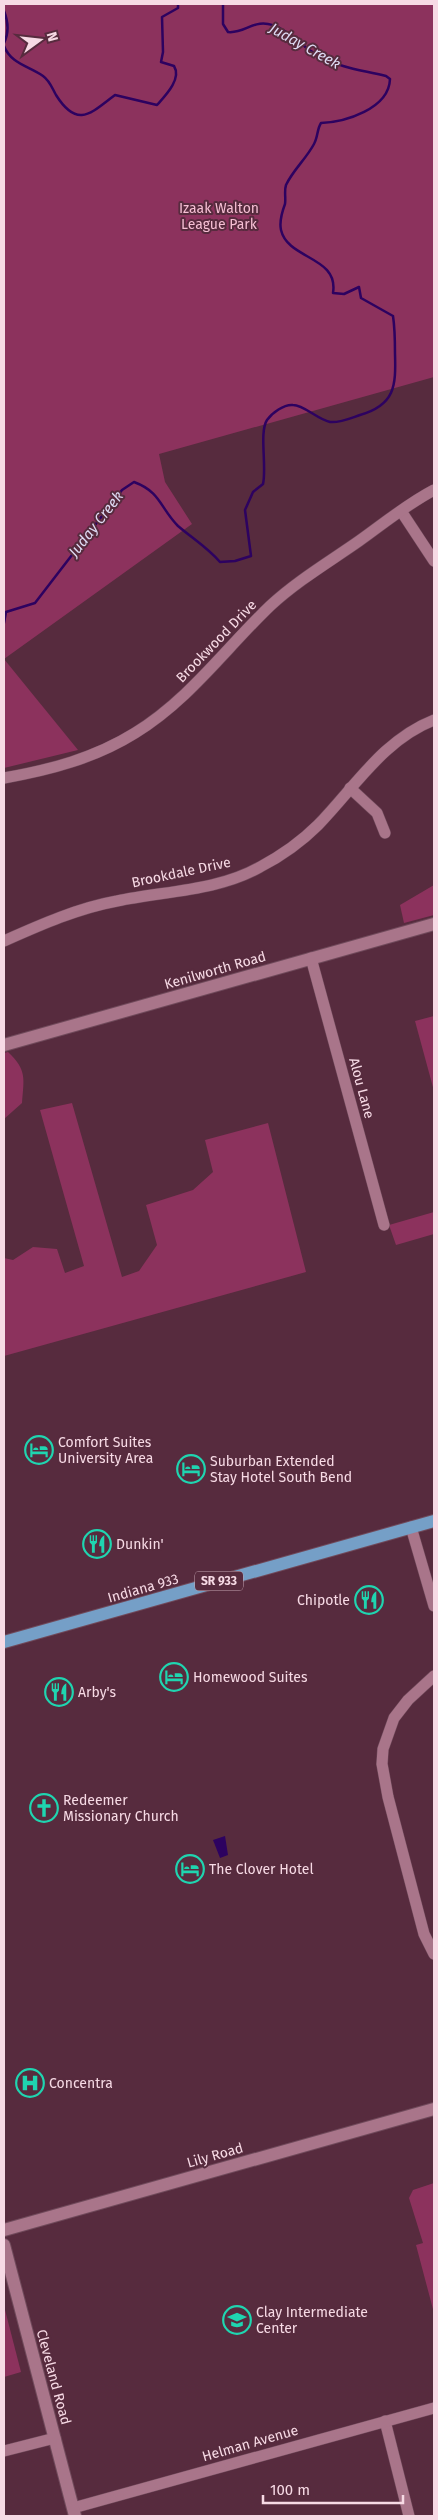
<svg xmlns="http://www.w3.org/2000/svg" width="438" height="2520" font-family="'Fira Sans',sans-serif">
<rect width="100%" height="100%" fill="#572b3e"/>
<!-- green -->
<g fill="#8c325d">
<polygon points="4,4 434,4 434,377 159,454 165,482 192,524 4,659"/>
<polygon points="4,659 78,750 4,768"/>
<polygon points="434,885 434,915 404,923 400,905"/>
<polygon points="434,1016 434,1091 415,1021"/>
<path d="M8,1052C27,1070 24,1078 22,1103L4,1119V1053Z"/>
<polygon points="72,1103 122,1277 139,1271 157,1245 146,1205 193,1190 213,1172 205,1140 268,1123 306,1272 4,1356 4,1258 13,1260 33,1247 57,1249 65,1273 84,1266 40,1110"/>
<polygon points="434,1212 434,1234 396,1245 389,1225"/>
<polygon points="434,2183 434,2313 416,2245 423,2243 409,2198 413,2190"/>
<polygon points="4,2306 21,2372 4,2377"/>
</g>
<!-- water -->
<polygon fill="#2d0260" points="225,1836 228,1855 220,1858 213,1840"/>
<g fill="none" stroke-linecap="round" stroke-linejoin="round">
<!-- stream -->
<g stroke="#2d0260" stroke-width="2.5">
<path d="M4,11C8,21 9,33 4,43"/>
<path d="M4,46C11,64 29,66 43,76C50,81 52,88 56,95C78,130 92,112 115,95L157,105C165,96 182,79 174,66L161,62L163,52L162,17L178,8V4"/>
<path d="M4,623L6,612L35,603L122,490L134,482C161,492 160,508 178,526C192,538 208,548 220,562L235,561L251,556L245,510L253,492L263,484C267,467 259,432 267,420C272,413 284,404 293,405C304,405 317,419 330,422C340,423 351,418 360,415C395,405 396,386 395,354C395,341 395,329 393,316L361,298L359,287L344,294L333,293C339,256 288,260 281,230C279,221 282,212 285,204C286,198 284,191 286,185C293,170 306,159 314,144C318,137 317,129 321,123C345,122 389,109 390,79L386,76C357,69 344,69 317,55C301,46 286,27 268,24C252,21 243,34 228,32L223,24V4"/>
</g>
<defs>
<g id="street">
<polyline points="401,511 434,561"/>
<path d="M4,778C50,770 95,758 135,733C189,700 225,649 270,606C297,581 329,562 359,541C383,524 407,504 434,490"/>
<polyline points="350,788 377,813 385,833"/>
<path d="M4,941C40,925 78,908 117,901C164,891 218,891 260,867C281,856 301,842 318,825C355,787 383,740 434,720"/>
<polyline points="311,958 384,1225"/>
<polyline points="411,1527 434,1606"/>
<polyline points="434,1676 408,1700 394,1718 383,1749 382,1764 388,1797 424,1934 434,1954"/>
<polyline points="385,2421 409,2516"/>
<polyline points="4,2451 55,2438"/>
<polyline points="73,2508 434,2408"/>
</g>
<g id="secondary">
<polyline points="4,1045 434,924"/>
<polyline points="4,2230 434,2109"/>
<polyline points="4,2245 75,2516"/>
</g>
<polyline id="primary" points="4,1642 434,1521"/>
</defs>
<!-- street casing -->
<use href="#street" stroke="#704a5b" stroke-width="12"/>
<!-- secondary casing -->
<use href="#secondary" stroke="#704a5b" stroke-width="14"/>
<!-- primary casing -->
<use href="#primary" stroke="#704a5b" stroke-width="14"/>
<!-- street -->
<use href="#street" stroke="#a9758a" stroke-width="11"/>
<!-- secondary -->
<use href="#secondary" stroke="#a9758a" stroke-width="12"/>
<!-- primary -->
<use href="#primary" stroke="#759fc7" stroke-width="12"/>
</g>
<!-- icons -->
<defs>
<symbol id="hotel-ring" viewBox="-11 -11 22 22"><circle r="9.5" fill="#572b3e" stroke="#1fd5b0" stroke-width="1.5"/><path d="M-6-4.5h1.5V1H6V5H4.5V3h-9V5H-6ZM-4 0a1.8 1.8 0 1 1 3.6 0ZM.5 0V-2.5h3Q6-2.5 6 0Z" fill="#1fd5b0"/></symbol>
<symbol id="restaurant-ring" viewBox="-11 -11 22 22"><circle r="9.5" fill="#572b3e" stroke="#1fd5b0" stroke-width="1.5"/><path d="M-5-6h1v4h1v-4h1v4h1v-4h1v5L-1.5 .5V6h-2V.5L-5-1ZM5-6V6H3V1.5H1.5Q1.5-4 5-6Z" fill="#1fd5b0"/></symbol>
<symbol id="church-ring" viewBox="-11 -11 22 22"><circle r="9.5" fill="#572b3e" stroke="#1fd5b0" stroke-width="1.5"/><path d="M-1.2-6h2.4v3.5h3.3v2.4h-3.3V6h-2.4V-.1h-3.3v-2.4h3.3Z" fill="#1fd5b0"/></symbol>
<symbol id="hospital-ring" viewBox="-11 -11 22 22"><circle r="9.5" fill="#572b3e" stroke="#1fd5b0" stroke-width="1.5"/><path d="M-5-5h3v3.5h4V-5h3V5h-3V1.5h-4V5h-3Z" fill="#1fd5b0"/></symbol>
<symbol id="school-ring" viewBox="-11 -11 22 22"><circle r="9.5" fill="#572b3e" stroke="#1fd5b0" stroke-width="1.5"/><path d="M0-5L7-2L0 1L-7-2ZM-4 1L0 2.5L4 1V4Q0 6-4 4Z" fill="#1fd5b0"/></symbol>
</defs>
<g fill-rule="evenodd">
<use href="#hotel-ring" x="23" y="1434" width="32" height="32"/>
<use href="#hotel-ring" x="175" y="1453" width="32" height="32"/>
<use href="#restaurant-ring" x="81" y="1528" width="32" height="32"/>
<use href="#restaurant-ring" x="353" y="1584" width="32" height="32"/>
<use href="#hotel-ring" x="158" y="1661" width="32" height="32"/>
<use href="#restaurant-ring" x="43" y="1676" width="32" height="32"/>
<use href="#church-ring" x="28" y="1792" width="32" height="32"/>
<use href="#hotel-ring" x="174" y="1853" width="32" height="32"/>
<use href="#hospital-ring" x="14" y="2067" width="32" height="32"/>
<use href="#school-ring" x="221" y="2304" width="32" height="32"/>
</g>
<g text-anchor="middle" stroke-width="4" stroke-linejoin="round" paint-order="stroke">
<!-- shield labels -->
<rect fill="#572b3e" stroke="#c7a6b3" stroke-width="1" x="195" y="1571.5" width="48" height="19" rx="4"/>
<g font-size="12" font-weight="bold" fill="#f7dae5">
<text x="219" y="1585">SR 933</text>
</g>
<!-- park labels -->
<g font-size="14" fill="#f6bfd4" stroke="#572b3e">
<text x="219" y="213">Izaak Walton<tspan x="219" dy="16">League Park</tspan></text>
</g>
<!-- street labels -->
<g font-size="14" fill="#f7dae5" stroke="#572b3e">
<text transform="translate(216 641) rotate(-46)" y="5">Brookwood Drive</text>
<text transform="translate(181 872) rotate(-12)" y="5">Brookdale Drive</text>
<text transform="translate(215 970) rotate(-16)" y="5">Kenilworth Road</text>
<text transform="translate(362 1088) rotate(75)" y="5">Alou Lane</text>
<text transform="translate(143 1588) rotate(-16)" y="5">Indiana 933</text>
<text transform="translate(215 2155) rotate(-16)" y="5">Lily Road</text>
<text transform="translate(54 2377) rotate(75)" y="5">Cleveland Road</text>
<text transform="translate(250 2443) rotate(-16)" y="5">Helman Avenue</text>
</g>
<!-- poi labels -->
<g font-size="14" fill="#f7dae5" stroke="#572b3e" text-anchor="start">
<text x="58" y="1447">Comfort Suites<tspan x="58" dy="16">University Area</tspan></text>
<text x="210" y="1466">Suburban Extended<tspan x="210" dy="16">Stay Hotel South Bend</tspan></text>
<text x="116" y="1549">Dunkin'</text>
<text x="350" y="1605" text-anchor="end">Chipotle</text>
<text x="193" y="1682">Homewood Suites</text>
<text x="78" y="1697">Arby's</text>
<text x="63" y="1805">Redeemer<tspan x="63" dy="16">Missionary Church</tspan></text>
<text x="209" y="1874">The Clover Hotel</text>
<text x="49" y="2088">Concentra</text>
<text x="256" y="2317">Clay Intermediate<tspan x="256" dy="16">Center</tspan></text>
</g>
<!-- water labels -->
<g font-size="15" font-style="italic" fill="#dedaf3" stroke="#572b3e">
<text transform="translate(305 46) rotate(29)" y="5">Juday Creek</text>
<text transform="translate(96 524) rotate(-52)" y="5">Juday Creek</text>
</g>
</g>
<!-- border -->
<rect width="438" height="2520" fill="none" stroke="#f7dae5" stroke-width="10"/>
<!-- north arrow -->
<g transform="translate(40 40) rotate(75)" stroke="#572b3e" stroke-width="4" paint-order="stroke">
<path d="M0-4L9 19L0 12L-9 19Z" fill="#f7dae5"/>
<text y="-8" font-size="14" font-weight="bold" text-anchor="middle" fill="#f7dae5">N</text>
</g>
<!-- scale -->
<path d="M263 2495v8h140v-8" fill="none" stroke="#f7dae5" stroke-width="2.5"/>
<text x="270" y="2495" font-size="15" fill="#f7dae5" stroke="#572b3e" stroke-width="4" paint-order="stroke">100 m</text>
</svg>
